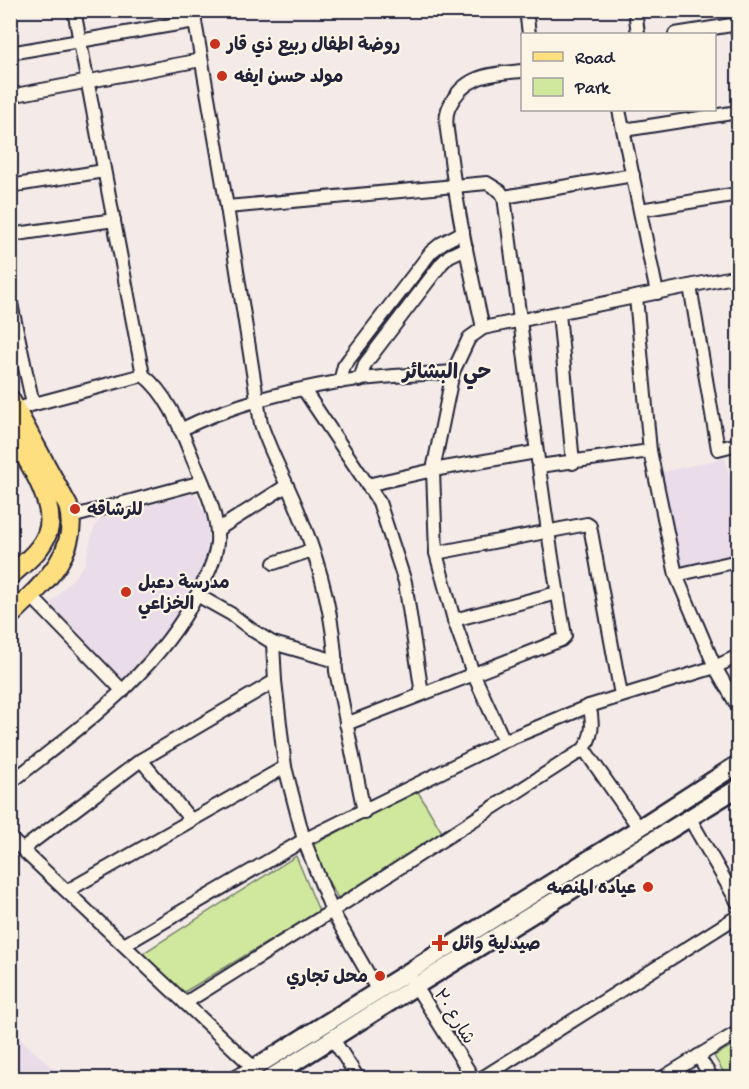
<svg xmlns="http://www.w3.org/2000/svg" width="749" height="1089" font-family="'Gochi Hand','Playpen Sans Arabic',sans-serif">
<rect width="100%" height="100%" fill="#f4eae7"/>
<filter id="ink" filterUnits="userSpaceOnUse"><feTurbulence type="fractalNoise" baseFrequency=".0167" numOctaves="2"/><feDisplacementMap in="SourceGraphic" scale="12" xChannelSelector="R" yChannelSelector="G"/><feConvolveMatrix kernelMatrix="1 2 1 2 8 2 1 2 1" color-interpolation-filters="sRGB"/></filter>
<g filter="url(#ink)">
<!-- built -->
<g fill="#eadce9">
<polygon points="725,458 738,520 738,554 681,567 659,473"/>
<polygon points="195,493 207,519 208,536 206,557 185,606 126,682 48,606 77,574 85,564 94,528 101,518"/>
<polygon points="11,1031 64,1078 11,1078"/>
</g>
<!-- green -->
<g fill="#d0e89e" stroke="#79856c" stroke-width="1.5">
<polygon points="417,790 443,834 338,898 309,847"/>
<polygon points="296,856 319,911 181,994 137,957"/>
<polygon points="738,1042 738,1078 727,1078 714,1056"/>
</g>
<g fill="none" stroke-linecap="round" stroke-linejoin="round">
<defs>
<g id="street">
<path d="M193,10L227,207L261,424C272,457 289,486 301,518C321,567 334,618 336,671L364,812"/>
<polyline points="526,10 529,34"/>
<polyline points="635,10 638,34"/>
<polyline points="736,10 738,25"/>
<polyline points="675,34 738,24"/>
<polyline points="10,53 195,21"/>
<polyline points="10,96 201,60"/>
<polyline points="619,110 657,293"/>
<polyline points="624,130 738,112"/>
<polyline points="10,186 104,171"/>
<polyline points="227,207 487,183 500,191 504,197 633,175"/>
<polyline points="640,210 738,194"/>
<polyline points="10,235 114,220"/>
<polyline points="690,286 718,449 738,444"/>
<polyline points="636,297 650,451 676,575 715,667 738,707"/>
<polyline points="10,299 33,404"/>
<polyline points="559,313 573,463"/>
<path d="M483,328C470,270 457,211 450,152C449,138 443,120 449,107C464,74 492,74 522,71"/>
<polyline points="360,380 365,364 442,263 449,256 466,248"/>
<polyline points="340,382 344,366 349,359 431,252 442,243 463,232"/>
<polyline points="304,390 379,502 405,582 422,694"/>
<polyline points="16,409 143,375"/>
<path d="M180,430C228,406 285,391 338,382C376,376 415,375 453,372"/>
<polyline points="539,466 650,451"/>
<polyline points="367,485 433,470 536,452"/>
<polyline points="71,517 202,482"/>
<polyline points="217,530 286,486"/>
<polyline points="436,553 587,524 590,526 621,695"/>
<polyline points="274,563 312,550"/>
<polyline points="676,575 738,561"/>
<polyline points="197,595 231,614 252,630 273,643 336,661"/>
<polyline points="31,596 123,691"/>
<polyline points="454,620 557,593"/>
<polyline points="273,643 275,681 285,767 304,840 332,911 378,991"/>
<path d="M346,724L561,640L565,636C539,490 524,343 504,197"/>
<polyline points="504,741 473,673 454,620 436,553 433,470 453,372 469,338 483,328 738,276"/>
<polyline points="584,749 639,828"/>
<polyline points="141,760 191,820"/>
<path d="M10,783C80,727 156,675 198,593C206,578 215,561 217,543C219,516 205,488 195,464C182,433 170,396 143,375L74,10"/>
<polyline points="690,819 738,903"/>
<polyline points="10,838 254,1068"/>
<polyline points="23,849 141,760 275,681"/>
<polyline points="67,891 285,767"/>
<polyline points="124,945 304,840 504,741 589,706 715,667 738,656"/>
<polyline points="412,980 473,1078"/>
<path d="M185,1003L332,911L584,749C593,735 594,722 589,706"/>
<polyline points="333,1039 358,1078"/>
<polyline points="698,1056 712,1078"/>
<polyline points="482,1078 738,916"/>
<polyline points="662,1078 738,1032"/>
</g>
<g id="secondary">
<polyline points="238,1078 639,828 738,764"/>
<polyline points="270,1078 416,986 738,788"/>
</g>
<g id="primary">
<path d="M10,399L68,506C82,552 40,587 10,616"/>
<path d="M10,431C25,456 59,505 47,534C41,551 23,564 10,576"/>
</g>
</defs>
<!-- street casing -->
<use href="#street" stroke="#22223b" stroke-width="16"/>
<!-- secondary casing -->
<use href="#secondary" stroke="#22223b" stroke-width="21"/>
<!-- primary casing -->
<use href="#primary" stroke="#22223b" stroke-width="22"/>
<!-- street -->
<use href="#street" stroke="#fcf5e5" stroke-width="12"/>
<!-- secondary -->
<use href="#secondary" stroke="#fcf5e5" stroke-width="16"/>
<!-- primary -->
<use href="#primary" stroke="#fedf80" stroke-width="18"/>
</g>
</g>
<!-- markers -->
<g fill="#c8321e" stroke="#fcf5e5" stroke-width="2">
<circle cx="215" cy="44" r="6"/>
<circle cx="222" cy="76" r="6"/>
<circle cx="75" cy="509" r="6"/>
<circle cx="126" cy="592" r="6"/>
<circle cx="648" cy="887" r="6"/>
<path d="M437 934h6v6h6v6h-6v6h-6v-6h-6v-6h6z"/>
<circle cx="380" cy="976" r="6"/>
</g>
<g text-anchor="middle" stroke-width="4.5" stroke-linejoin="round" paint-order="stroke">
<!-- poi labels -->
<g font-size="18" font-weight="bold" fill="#22223b" stroke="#fcf5e5" text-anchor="start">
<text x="227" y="50">روضة اطفال ربيع ذي قار</text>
<text x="234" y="82">مولد حسن ايفه</text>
<text x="87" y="515">للرشاقه</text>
<text x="138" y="588">مدرسة دعبل<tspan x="138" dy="21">الخزاعي</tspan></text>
<text x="636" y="893" text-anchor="end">عياده المنصه</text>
<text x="452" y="949">صيدلية وائل</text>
<text x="368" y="982" text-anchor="end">محل تجاري</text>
</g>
<!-- street labels -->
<g font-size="18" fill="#22223b" stroke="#fcf5e5">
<text transform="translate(455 1016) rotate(58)" y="6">شارع ٣٠</text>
</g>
<!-- quarter labels -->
<g font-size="21" font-weight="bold" fill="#22223b" stroke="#fcf5e5">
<text x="447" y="378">حي البشائر</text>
</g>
</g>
<!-- margin -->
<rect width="749" height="1089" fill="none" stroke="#fcf5e5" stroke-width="36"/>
<rect x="18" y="18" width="713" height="1053" fill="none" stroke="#22223b" stroke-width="2" filter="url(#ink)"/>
<!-- legend -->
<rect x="521" y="33" width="195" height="78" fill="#fcf5e5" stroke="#a5a1a1" stroke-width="1.5"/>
<rect x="533" y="52" width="30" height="9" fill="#fedf80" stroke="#a5a1a1" stroke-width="1.5"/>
<text x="575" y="63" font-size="18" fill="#22223b">Road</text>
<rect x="533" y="78" width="30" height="18" fill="#d0e89e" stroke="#a5a1a1" stroke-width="1.5"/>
<text x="575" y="93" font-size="18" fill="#22223b">Park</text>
</svg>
